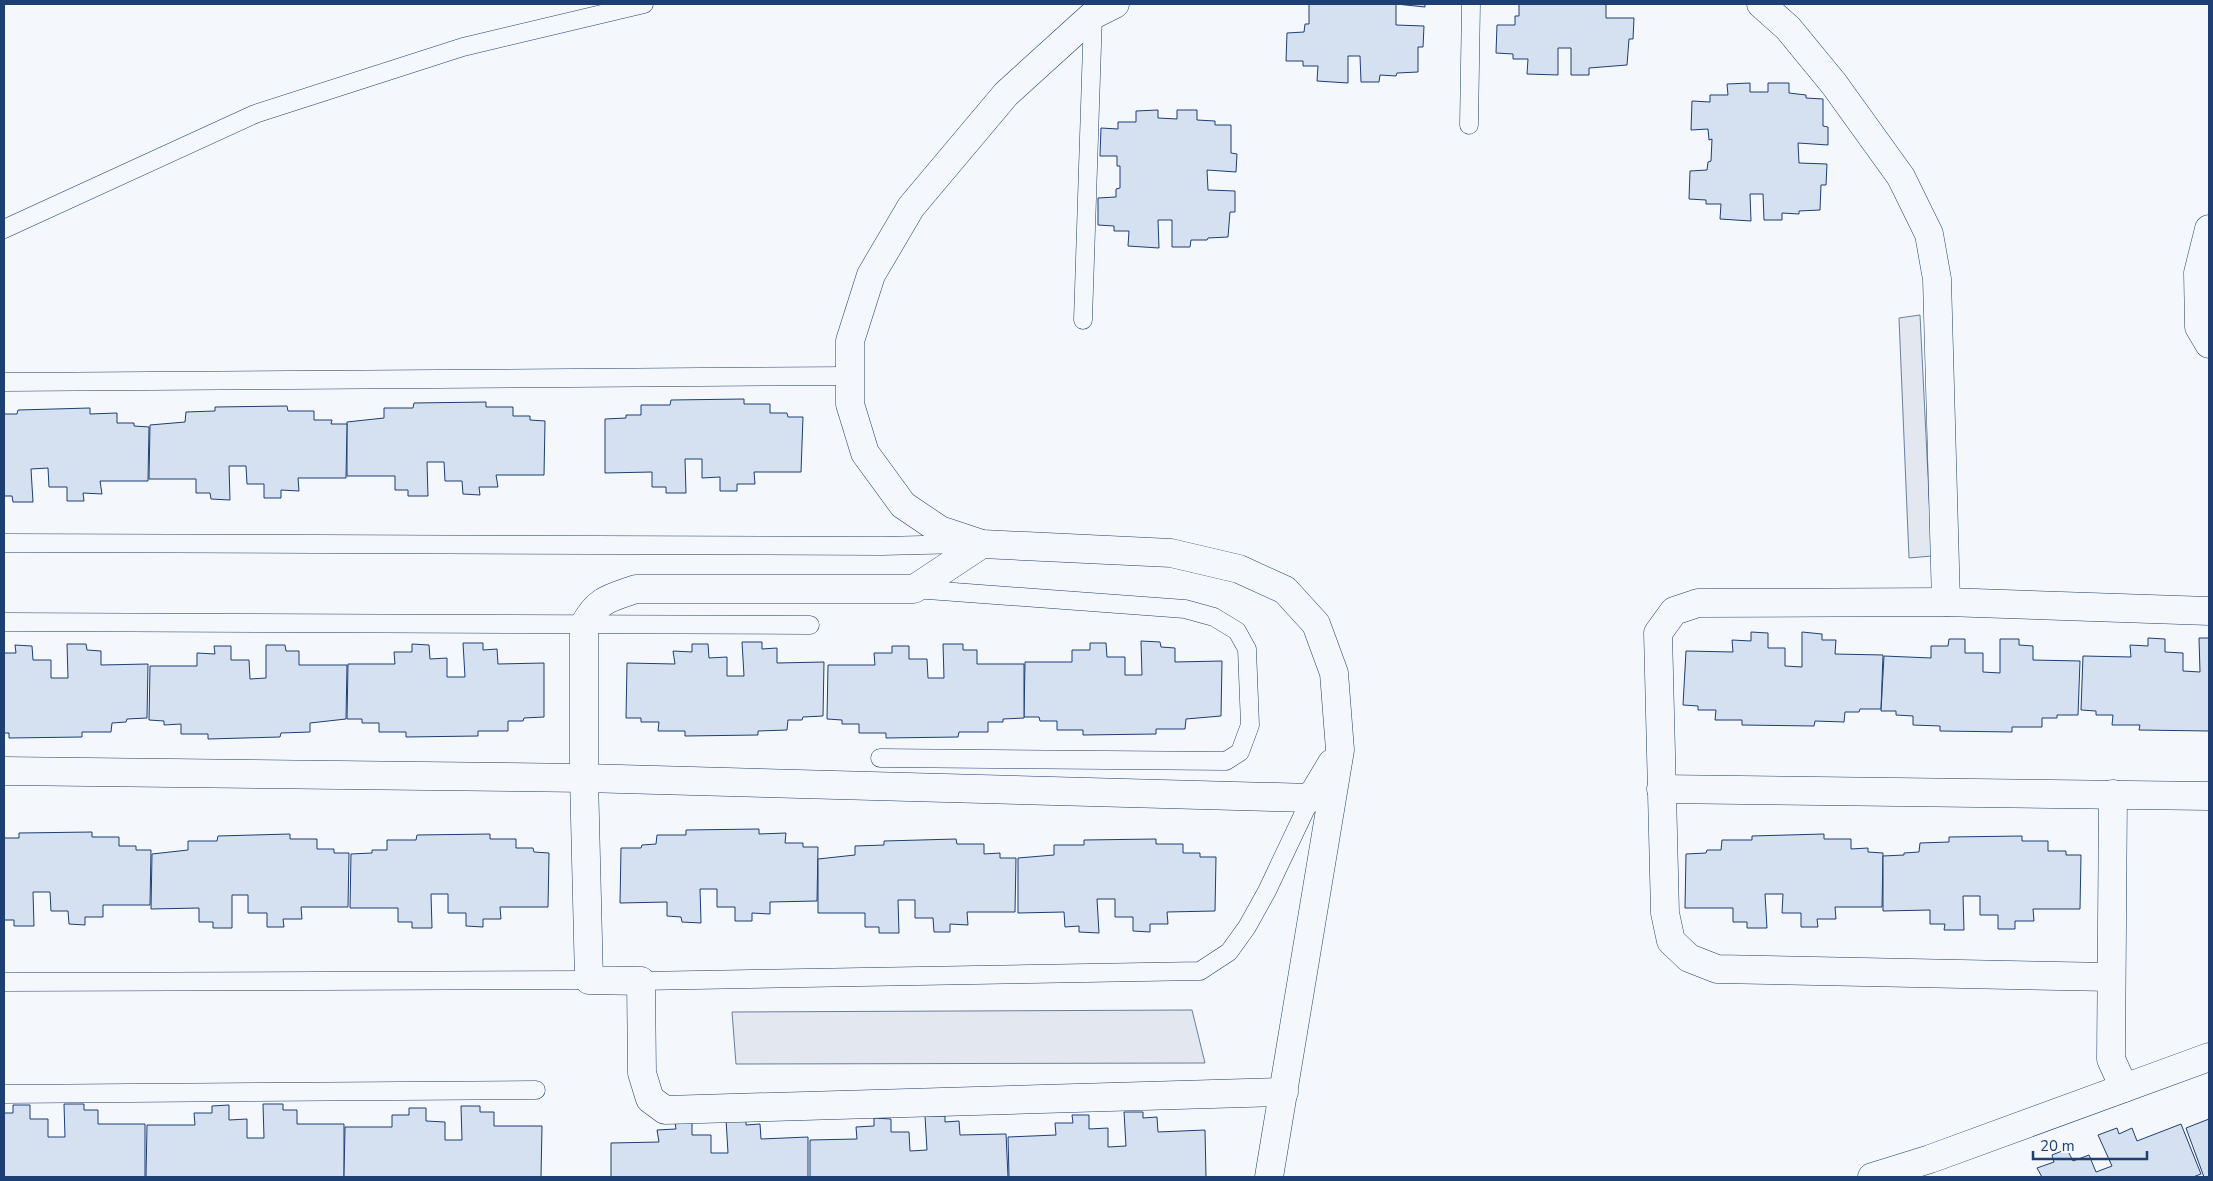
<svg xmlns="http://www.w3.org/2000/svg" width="2213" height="1181" font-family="'Nunito Sans',sans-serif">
<rect width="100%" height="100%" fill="#f4f7fb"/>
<!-- parking -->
<g fill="#e3e8f0" stroke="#687fa3">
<polygon points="1920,315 1932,556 1909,558 1899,318"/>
<polygon points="1192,1010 1205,1063 736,1064 732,1012"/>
</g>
<!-- building -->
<g fill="#d5e0f0" stroke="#1d3f73">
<polygon points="1309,4 1425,4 1425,7 1396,4 1396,25 1424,26 1423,47 1418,47 1418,72 1397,73 1396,76 1380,75 1379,82 1361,82 1360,56 1348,56 1348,83 1317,81 1318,66 1303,66 1303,61 1286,61 1287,33 1304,32 1305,24 1309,24"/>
<polygon points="1519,4 1606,4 1606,18 1634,18 1633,39 1629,39 1627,65 1589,68 1589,75 1571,75 1571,48 1558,48 1558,75 1527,74 1528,59 1513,59 1513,54 1496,53 1497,25 1515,25 1515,16 1519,16"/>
<polygon points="1750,83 1750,92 1768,92 1768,83 1789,83 1789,93 1806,95 1806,98 1823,99 1823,126 1828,127 1828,145 1798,143 1799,163 1827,164 1826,185 1821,185 1820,210 1799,211 1799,214 1782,213 1782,220 1764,220 1763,194 1750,194 1751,221 1720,219 1721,204 1706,204 1706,200 1689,199 1690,171 1707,170 1708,162 1711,161 1712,139 1709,140 1708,129 1691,130 1692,101 1710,102 1710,95 1728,95 1727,84"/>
<polygon points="1158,110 1158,118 1177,119 1177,110 1197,110 1197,120 1215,121 1215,125 1231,125 1231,153 1237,154 1236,172 1207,170 1208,190 1235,191 1235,212 1230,212 1228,237 1208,238 1207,240 1191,240 1190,247 1172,247 1172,220 1158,220 1159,248 1128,246 1129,231 1114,231 1114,226 1098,225 1098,198 1116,197 1116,189 1120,188 1120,166 1117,166 1117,156 1100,156 1101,128 1118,129 1118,122 1136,122 1136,111"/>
<polygon points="744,399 744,404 770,404 770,413 787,413 788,417 803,417 801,472 754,472 755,484 737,484 737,491 720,491 720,477 702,478 702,459 685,459 686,493 666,493 666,487 652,487 652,472 605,473 605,419 626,418 626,415 641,415 641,405 670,405 671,400"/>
<polygon points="486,402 486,407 513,407 513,416 530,416 530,420 545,421 544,475 496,475 498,487 479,487 480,495 463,494 462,481 445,481 444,462 427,462 428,496 408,496 408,490 395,490 395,476 347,476 347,422 384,418 384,408 413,408 414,403"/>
<polygon points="287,406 288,411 314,411 314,420 332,420 331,424 347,424 346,478 298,478 299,491 281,490 281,498 264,498 264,484 247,484 246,466 229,466 230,500 211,499 210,493 196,493 196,479 149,479 150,425 185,422 186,412 215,411 215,407"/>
<polygon points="90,408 90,414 117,413 117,423 134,423 134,426 149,427 148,481 100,481 102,494 83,493 84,501 67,501 67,487 49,487 48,468 31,469 33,502 13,502 12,496 4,496 4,414 17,414 18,410"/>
<polygon points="1751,632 1768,633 1768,648 1785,648 1785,666 1802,667 1802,632 1822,634 1822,640 1836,640 1835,654 1883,655 1881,709 1860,709 1859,712 1845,712 1844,722 1815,721 1814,726 1742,725 1742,720 1715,720 1716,710 1698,710 1698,706 1683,705 1686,651 1733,652 1732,640 1751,641"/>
<polygon points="2148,638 2165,639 2165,652 2183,653 2183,671 2200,672 2199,638 2209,638 2209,731 2139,730 2140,725 2112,725 2113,715 2096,715 2096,711 2081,710 2083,656 2131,657 2130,645 2148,646"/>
<polygon points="1949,639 1965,639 1965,653 1983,653 1983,672 2000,673 2000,639 2019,639 2019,645 2033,646 2033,660 2080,661 2078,715 2057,715 2057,718 2042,718 2042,727 2012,727 2012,732 1940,731 1940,726 1913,725 1913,716 1896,715 1896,711 1881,711 1884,656 1931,658 1931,646 1948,646"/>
<polygon points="1141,641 1160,642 1161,647 1175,648 1175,662 1222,661 1221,716 1186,719 1185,729 1156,729 1156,734 1083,735 1083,730 1057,730 1057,721 1040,721 1039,717 1024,717 1025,662 1072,662 1072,650 1090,650 1090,643 1106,643 1107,657 1125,657 1125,675 1142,675"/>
<polygon points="742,642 762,642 762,649 777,648 777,663 824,662 823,716 803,717 802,720 788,720 787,730 758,731 758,735 685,736 685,731 658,731 659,722 641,722 641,718 626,718 627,663 675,664 673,651 692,652 692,644 708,644 709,658 727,657 727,676 744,676"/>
<polygon points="463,643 483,643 483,650 497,649 498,664 544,663 544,717 524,718 523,721 508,721 508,731 478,731 478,736 406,737 406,732 379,732 379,723 362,723 362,719 347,719 348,664 395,664 394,652 412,652 412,644 429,645 430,659 447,658 447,677 465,677"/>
<polygon points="67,644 86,644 87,650 101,651 101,665 148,664 147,718 127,719 126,722 112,723 111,732 82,732 82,737 9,738 9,733 4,733 4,653 16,653 15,645 32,646 33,660 51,660 51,678 68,678"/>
<polygon points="943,644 963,644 963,650 977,650 977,664 1024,664 1024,718 1003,719 1003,722 988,722 988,732 959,732 958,737 886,738 886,733 859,733 859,724 842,724 842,720 827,719 828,665 875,665 874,653 892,653 892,646 909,646 909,659 927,659 928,678 944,678"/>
<polygon points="266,645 285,645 286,651 299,651 299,665 347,665 346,719 310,723 310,732 281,733 280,737 208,739 208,734 181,734 181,724 164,725 164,721 149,720 150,666 197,666 197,653 215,654 214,646 231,646 231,660 249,660 250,679 266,678"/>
<polygon points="759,829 759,834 786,833 785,843 803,843 803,847 818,847 817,901 770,902 770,914 752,913 752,921 735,921 735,907 717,907 717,889 700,889 701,923 682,922 681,917 667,916 667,902 620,903 621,848 641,848 642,845 656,844 657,835 686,835 686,830"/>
<polygon points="92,832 92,837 119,837 119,846 136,846 136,850 151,850 150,905 103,905 103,917 85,917 85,925 69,924 68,911 51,911 50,892 33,892 34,926 14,926 14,920 4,920 4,838 19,838 19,833"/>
<polygon points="290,834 290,839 317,839 317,849 334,849 334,853 349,853 348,907 301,907 302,919 283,919 284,927 267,927 267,913 248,913 248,895 232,895 232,928 213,928 213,922 199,922 199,908 151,909 152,854 188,850 188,841 217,841 218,836"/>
<polygon points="490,834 490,839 516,839 516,848 533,848 534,852 549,853 548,907 500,907 501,919 483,919 483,927 466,926 466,913 448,913 448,894 431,894 432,928 412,928 412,922 398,922 398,908 350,908 351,854 372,853 372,850 387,850 387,840 416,840 417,835"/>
<polygon points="1824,834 1824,839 1851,839 1851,849 1868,848 1868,852 1883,853 1882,907 1835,907 1836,919 1817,919 1818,927 1801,927 1801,913 1782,913 1783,894 1765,894 1767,928 1747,928 1747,922 1733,922 1733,908 1685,908 1686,854 1706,853 1707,850 1721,850 1722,840 1752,840 1752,836"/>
<polygon points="2022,836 2022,841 2048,841 2048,851 2066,851 2066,855 2081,855 2080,909 2033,909 2034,921 2015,921 2015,929 1998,929 1998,915 1980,915 1980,896 1963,896 1964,930 1944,930 1945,924 1930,924 1930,910 1883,911 1883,856 1904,855 1904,853 1919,852 1920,843 1949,842 1949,837"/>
<polygon points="956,839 957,844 984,844 984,854 1000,853 1000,858 1016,858 1015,912 967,912 968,925 950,924 950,932 934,932 933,918 915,918 915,900 898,900 899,933 879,933 879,927 865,927 865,913 818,913 818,859 855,855 855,846 884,845 884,841"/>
<polygon points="1156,839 1156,844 1183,844 1183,853 1200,853 1200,857 1216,857 1215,911 1167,912 1168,924 1150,924 1150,932 1133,931 1133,917 1115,917 1115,899 1097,899 1099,933 1079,932 1079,926 1065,927 1064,912 1018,913 1018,858 1054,855 1054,845 1084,845 1084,840"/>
<polygon points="64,1104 84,1104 84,1110 98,1110 98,1124 145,1124 145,1177 4,1177 4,1113 13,1113 13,1105 30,1105 30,1119 48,1119 48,1137 65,1137"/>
<polygon points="263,1104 283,1104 283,1110 297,1110 297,1124 344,1124 344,1177 146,1177 147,1125 195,1125 194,1113 212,1113 212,1106 229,1105 229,1120 247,1119 247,1138 264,1138"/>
<polygon points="461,1106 480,1106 480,1112 494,1112 494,1126 542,1126 541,1177 344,1177 345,1127 392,1127 392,1115 409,1115 409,1108 426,1108 426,1121 445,1122 445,1140 462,1140"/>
<polygon points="1124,1112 1143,1112 1143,1118 1157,1117 1158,1132 1205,1130 1206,1177 1009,1177 1008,1137 1056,1135 1055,1123 1073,1123 1072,1115 1089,1115 1089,1129 1108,1128 1108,1147 1126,1146"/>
<polygon points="925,1116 945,1116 945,1122 959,1121 960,1135 1006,1134 1008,1177 810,1177 810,1140 857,1139 856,1127 874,1126 874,1118 891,1119 891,1132 909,1132 910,1151 927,1150"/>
<polygon points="726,1119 746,1119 746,1125 760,1124 761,1139 808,1137 808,1177 611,1177 611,1143 659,1142 657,1130 676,1129 675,1122 692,1122 692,1135 711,1135 711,1153 728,1153"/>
<polygon points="2209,1119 2209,1177 2204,1177 2186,1128"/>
<polygon points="2181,1124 2201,1174 2193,1177 2042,1177 2037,1168 2054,1162 2052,1155 2067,1149 2073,1161 2089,1155 2096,1172 2112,1166 2098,1135 2117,1128 2119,1134 2132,1128 2137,1141"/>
</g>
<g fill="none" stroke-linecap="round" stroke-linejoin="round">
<defs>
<g id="service">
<polyline points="1469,125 1471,4"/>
<polyline points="4,229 255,114 463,47 644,4"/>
<polyline points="1083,320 1093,15"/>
<polyline points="4,382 850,376"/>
<polyline points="4,543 882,546 963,544"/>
<polyline points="4,622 810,625"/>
<polyline points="880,758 1226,761 1240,752 1250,725 1247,649 1237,631 1214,617 1185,609 914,589"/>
<polyline points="641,981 1200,971 1229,952 1247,927 1267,891 1311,798"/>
<polyline points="4,982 589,980"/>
<polyline points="4,1094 536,1090"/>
</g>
<g id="minor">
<polyline points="1115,4 1093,15 1006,94 911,207 871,275 850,341 850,404 865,453 903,505 940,530 982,544 1171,553 1239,569 1285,590 1316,624 1334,673 1340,750 1269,1177"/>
<polyline points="1761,4 1788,28 1834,84 1901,177 1929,234 1937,279 1946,602"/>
<polyline points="2209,229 2198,273 2199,327 2209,344"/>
<path d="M982,544L914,589H636C610,598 598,599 584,625V778L589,980L641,981L642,1073L650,1099L665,1110L1284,1092"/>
<polyline points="4,771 584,778 1311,798 1332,763"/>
<polyline points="1661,789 2209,796"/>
<polyline points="2113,794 2111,1059 2124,1088"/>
<polyline points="2111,977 1717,969 1689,958 1671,941 1665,913 1658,633 1674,611 1698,603 1946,602 2209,611"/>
<polyline points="1872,1177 1930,1159 2209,1057"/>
</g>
</defs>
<!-- service casing -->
<use href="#service" stroke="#1d3f73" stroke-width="19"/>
<!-- minor casing -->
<use href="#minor" stroke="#1d3f73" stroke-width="29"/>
<!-- service -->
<use href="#service" stroke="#f4f7fb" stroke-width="18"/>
<!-- minor -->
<use href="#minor" stroke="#f4f7fb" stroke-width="28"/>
</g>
<!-- border -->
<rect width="2213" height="1181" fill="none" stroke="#1d3f73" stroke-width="10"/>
<!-- scale -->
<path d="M2033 1151v8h114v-8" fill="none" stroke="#1d3f73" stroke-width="2.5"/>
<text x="2040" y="1151" font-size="15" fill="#1d3f73" stroke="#f4f7fb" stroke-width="4" paint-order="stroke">20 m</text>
</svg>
